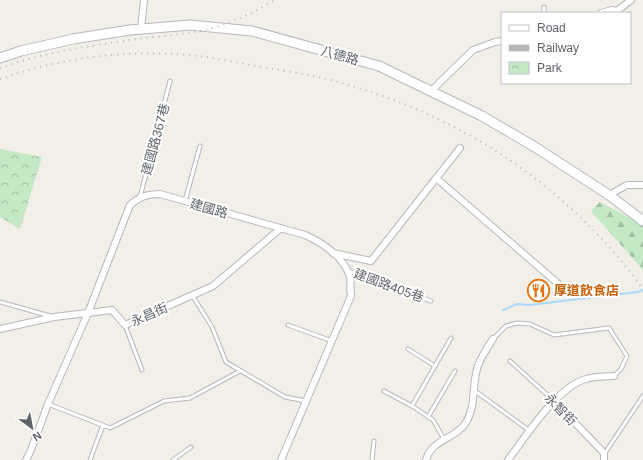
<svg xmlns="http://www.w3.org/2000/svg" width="643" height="460" font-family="Arial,'Noto Sans TC',sans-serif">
<defs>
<pattern id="forest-firs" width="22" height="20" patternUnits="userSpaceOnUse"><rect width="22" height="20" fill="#c5e8c5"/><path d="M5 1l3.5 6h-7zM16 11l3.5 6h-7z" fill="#a3c0a4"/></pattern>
<pattern id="park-crowns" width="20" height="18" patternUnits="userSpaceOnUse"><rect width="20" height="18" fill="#c5e8c5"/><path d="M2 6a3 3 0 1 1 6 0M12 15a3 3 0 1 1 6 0" fill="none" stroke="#a3c0a4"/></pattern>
</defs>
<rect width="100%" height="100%" fill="#f1efe8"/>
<!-- forest -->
<polygon fill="url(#forest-firs)" points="600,202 643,225 643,270 591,211"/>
<!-- park -->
<polygon fill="url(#park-crowns)" points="0,149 42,157 20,229 0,217"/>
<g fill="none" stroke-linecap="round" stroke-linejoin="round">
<!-- stream -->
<polyline stroke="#aadaff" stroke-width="2" points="503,310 517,304 529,305 638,292 643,290"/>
<defs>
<g id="lane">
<polyline points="544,7 544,13"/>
<polyline points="140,197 170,81"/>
<polyline points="185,201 200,146"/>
<polyline points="348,271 431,301"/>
<polyline points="192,295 212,327 226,362 285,397 306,401"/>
<polyline points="0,302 50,316"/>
<polyline points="125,325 142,370"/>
<polyline points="288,325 332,341"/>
<polyline points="493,339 506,326 517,323 530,324 554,335 609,328 627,356 621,369 614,376"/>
<polyline points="408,349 435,366"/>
<polyline points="510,361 554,401"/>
<polyline points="384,391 412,406"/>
<polyline points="475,391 530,431"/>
<polyline points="48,404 110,428 164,401 190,398 240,371"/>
<polyline points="428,417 455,371"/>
<polyline points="444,439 433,420 412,406 451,338"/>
<polyline points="605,453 643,396"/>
<polyline points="90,460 103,425"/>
<polyline points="173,460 191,447"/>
<polyline points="372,460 374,441"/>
</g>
<g id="street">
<polyline points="601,13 612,10 617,11 631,0"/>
<polyline points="141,29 144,0"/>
<polyline points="431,91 473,50 495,42 502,41"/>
<polyline points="436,178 569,293"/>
<polyline points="609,195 627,185 643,185"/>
<polyline points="333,253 371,261 460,148"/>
<polyline points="0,329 54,317 112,310 125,325 213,286 281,228"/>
<polyline points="554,401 604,453 604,460"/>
<path d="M26,460L31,450L48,404L88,313L130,205C139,197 147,194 160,194L305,235C323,243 344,257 350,277C351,282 350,290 351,296L281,460"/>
<path d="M426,460C431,439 457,439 467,421C476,403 472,387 477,369C479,360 488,347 493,339"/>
<path d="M508,460C526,436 557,387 586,379C595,376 605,377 614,376"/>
</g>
<polyline id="secondary" points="0,58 21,51 73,39 130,30 190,25 252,31 379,66 482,116 535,147 609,195 643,221"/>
</defs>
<!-- lane casing -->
<use href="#lane" stroke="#b5b8bc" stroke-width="5"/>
<!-- street casing -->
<use href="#street" stroke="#b5b8bc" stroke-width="8"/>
<!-- secondary casing -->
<use href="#secondary" stroke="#b6babf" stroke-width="11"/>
<!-- lane -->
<use href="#lane" stroke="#fff" stroke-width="3"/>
<!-- street -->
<use href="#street" stroke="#fff" stroke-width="6"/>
<!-- secondary -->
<use href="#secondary" stroke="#fff" stroke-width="9"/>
<!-- rail -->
<g stroke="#b6b7b8" stroke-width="2" stroke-dasharray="1 5" stroke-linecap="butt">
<path d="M0,68C42,53 87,46 130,40C149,37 169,36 188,33C219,29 248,16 275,0"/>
<path d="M0,79C65,56 138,48 207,57C223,60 240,63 257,66C289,72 321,76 352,86C470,121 571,190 643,289"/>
</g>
</g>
<!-- icons -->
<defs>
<symbol id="restaurant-ring" viewBox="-11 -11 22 22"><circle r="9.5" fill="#fff" stroke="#e8710a" stroke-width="1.5"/><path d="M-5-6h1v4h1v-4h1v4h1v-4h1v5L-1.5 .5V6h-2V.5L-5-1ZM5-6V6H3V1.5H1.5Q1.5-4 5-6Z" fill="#e8710a"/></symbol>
</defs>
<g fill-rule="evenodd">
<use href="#restaurant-ring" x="526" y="278" width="25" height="25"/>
</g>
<g text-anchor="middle" stroke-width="4" stroke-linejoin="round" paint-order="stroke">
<!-- street labels -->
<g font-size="13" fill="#5f6368" stroke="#fff">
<text transform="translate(340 55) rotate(16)" y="5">八德路</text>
<text transform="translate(155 139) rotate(-75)" y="5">建國路367巷</text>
<text transform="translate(209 208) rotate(16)" y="5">建國路</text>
<text transform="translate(389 285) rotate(20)" y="5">建國路405巷</text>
<text transform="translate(149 314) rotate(-24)" y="5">永昌街</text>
<text transform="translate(561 409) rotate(45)" y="5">永智街</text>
</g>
<!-- food labels -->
<g font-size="13" font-weight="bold" fill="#c56008" stroke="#fff" text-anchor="start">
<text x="554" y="295">厚道飲食店</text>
</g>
</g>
<!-- legend -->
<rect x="501" y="12" width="130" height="72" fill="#ffffff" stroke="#bfc1c3"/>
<rect x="509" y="25" width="20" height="6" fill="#ffffff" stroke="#bfc1c3"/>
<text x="537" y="32" font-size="12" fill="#5f6368">Road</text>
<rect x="509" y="45" width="20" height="6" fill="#b6b7b8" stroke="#bfc1c3"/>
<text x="537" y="52" font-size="12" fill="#5f6368">Railway</text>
<rect x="509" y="62" width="20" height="12" fill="url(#park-crowns)" stroke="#bfc1c3"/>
<text x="537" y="72" font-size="12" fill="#5f6368">Park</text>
<!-- north arrow -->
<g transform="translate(32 428) rotate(148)" stroke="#ffffff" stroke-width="3" paint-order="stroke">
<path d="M0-3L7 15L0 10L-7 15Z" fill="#5f6368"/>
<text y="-6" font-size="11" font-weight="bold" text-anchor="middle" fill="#5f6368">N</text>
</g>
</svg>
